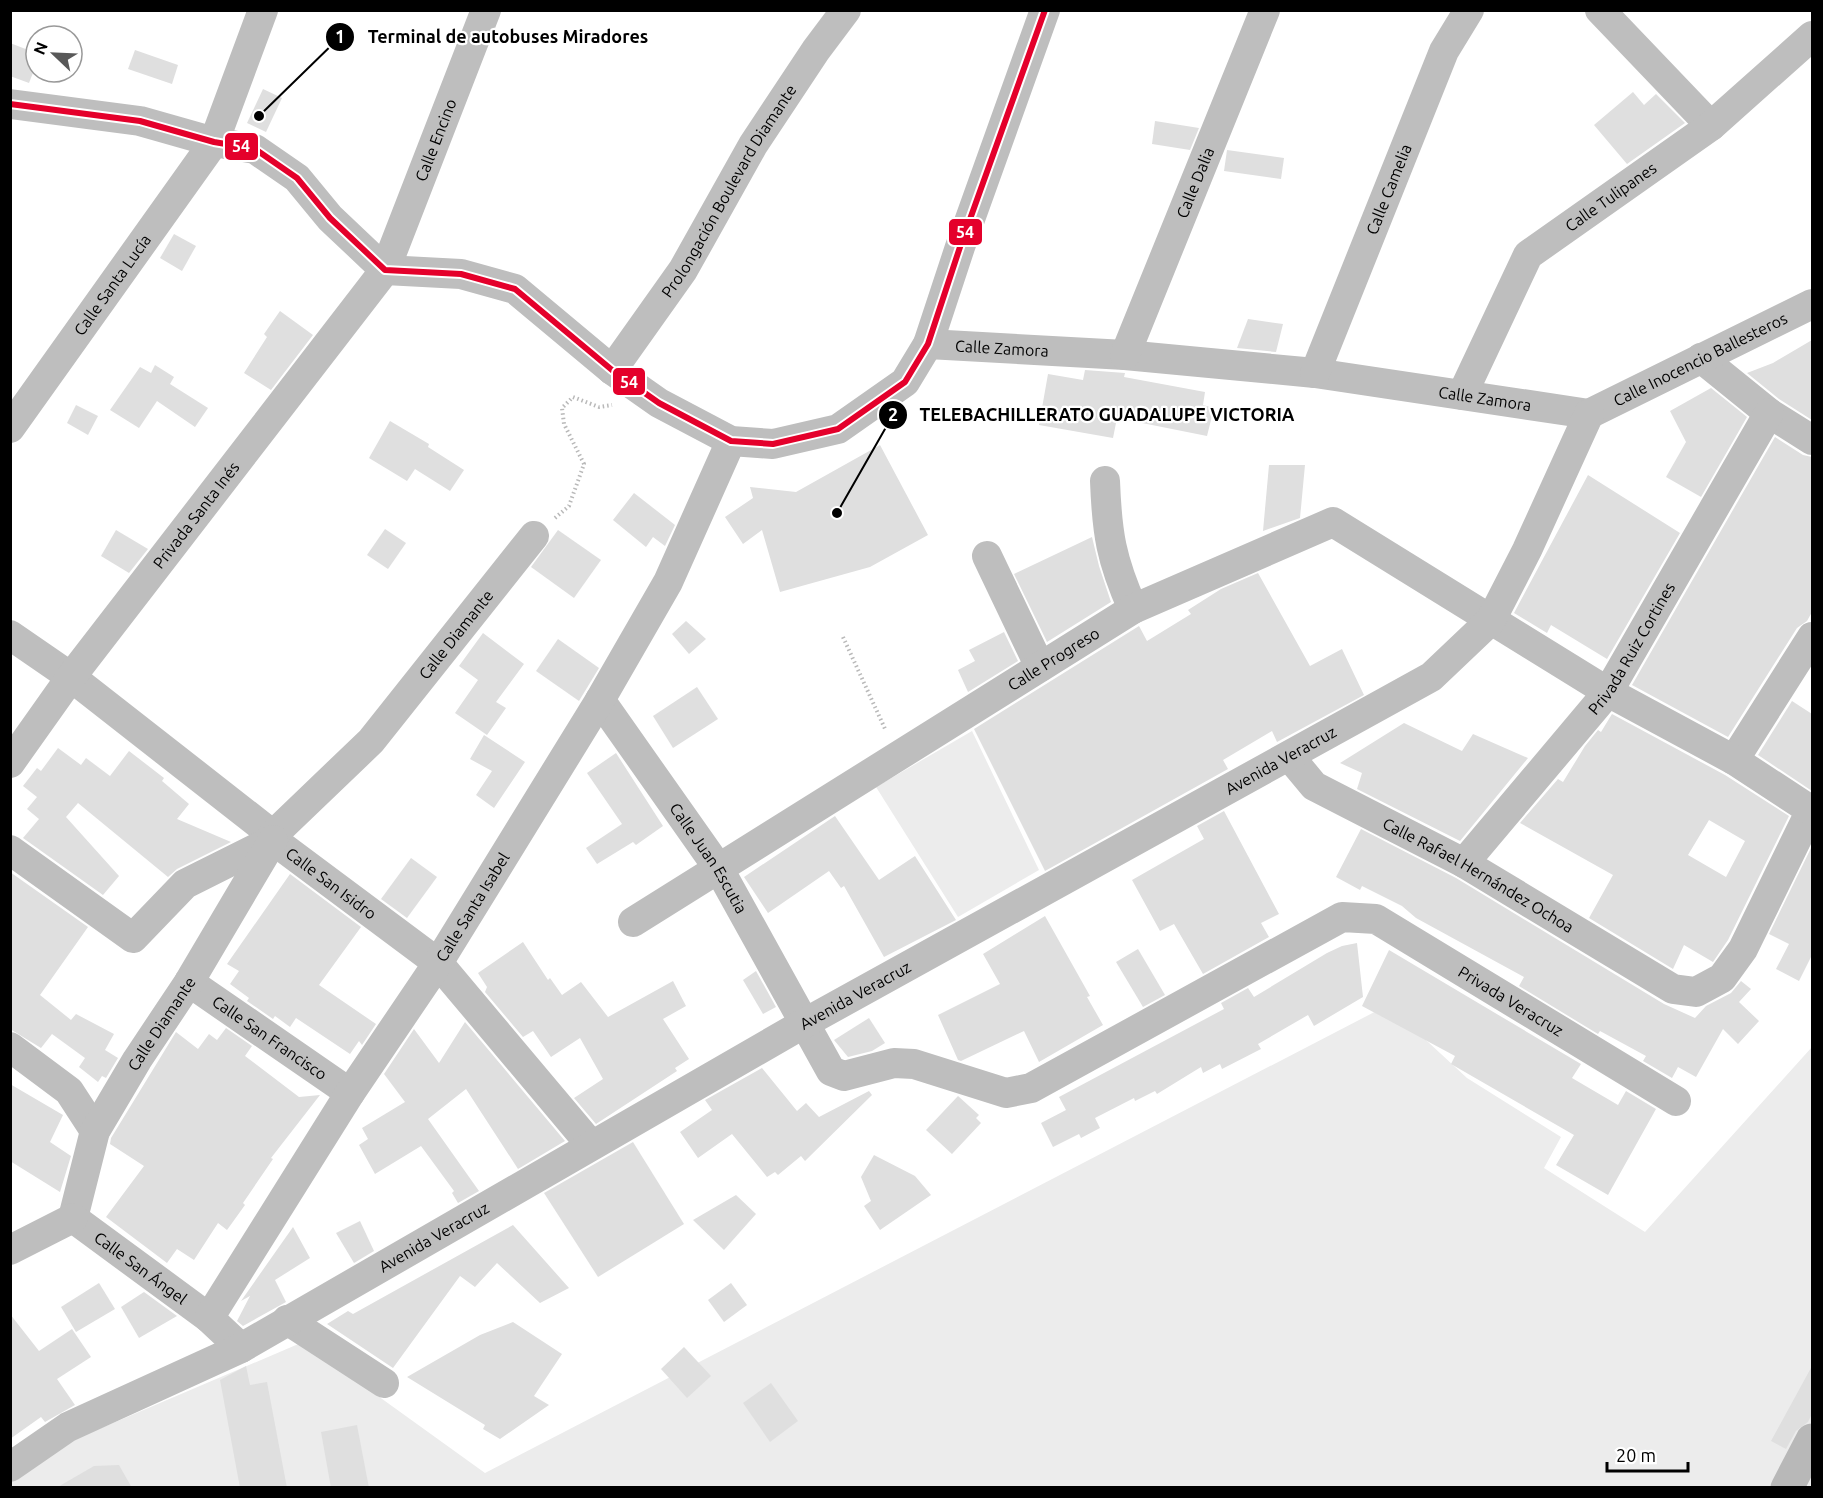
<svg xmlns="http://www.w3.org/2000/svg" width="1823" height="1498" font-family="Ubuntu,sans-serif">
<rect width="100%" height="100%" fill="#fff"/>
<!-- green -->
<g fill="#ececec">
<polygon points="972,731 1039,870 958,917 876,787"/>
<polygon points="1388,1005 1467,1078 1561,1137 1544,1168 1645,1232 1812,1047 1812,1487 11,1488 10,1467 303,1342 485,1473"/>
</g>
<!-- building -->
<g fill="#dfdfdf" fill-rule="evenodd">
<polygon points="10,43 36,53 36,65 29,83 10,76"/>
<polygon points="135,50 178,65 172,84 128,69"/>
<polygon points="263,89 282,98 266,132 247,123"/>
<polygon points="1633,92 1644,105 1656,94 1685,123 1627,164 1594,125"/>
<polygon points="1155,121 1199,128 1190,150 1152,144"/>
<polygon points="1227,150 1284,158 1281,179 1224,171"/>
<polygon points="174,234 196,246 182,271 160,258"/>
<polygon points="280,311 313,335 271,390 244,373 267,337 264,334"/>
<polygon points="1248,319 1283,324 1276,352 1237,348"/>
<polygon points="1812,340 1812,420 1779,399 1747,373 1773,363"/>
<polygon points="155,365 174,377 170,384 208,408 195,427 157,401 139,428 110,410 140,367 151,373"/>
<polygon points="1085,370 1125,373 1124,377 1205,392 1203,405 1214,408 1207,436 1117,418 1113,438 1039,425 1048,374 1083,380"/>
<polygon points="1711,388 1747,417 1701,497 1666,477 1686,442 1670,411"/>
<polygon points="76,405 98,416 88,435 67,423"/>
<polygon points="390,421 429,444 428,447 464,470 450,491 415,469 407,481 369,458"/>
<polygon points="1775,437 1803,455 1812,457 1812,612 1807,621 1797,628 1728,737 1632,685"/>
<polygon points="880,445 928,535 870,567 780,592 762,530 743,544 725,517 753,498 750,487 796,492"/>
<polygon points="1269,465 1305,465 1300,518 1263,531"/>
<polygon points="1588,475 1680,533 1607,659 1551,625 1547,633 1514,613"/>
<polygon points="634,493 675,525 665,546 653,537 646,547 613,520"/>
<polygon points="385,529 406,543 388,569 367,555"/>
<polygon points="116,530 148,549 129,573 101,556"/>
<polygon points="558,530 601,560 574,598 531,567"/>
<polygon points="1092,537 1099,566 1111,602 1047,642 1014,574"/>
<polygon points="1258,573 1310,666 1342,649 1364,695 1277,742 1272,731 1223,760 1228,769 1045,871 974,729 1139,626 1147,641 1191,614 1188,610 1221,589"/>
<polygon points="686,621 706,639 689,654 672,634"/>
<polygon points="1004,632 1018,661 968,692 958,670 975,661 969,650"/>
<polygon points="483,633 524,664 496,702 506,708 487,735 455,713 478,680 459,666"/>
<polygon points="558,639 599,668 579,701 536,671"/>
<polygon points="697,687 718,719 673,748 653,716"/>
<polygon points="1792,701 1812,714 1812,791 1758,755"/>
<path d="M1612,714L1725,775L1789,816L1728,940L1713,962L1684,945L1673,969L1589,918L1613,875L1520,823L1558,779L1563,782L1585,746L1598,730L1601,732ZM1709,820L1745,841L1726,877L1688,855Z"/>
<polygon points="1404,723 1462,751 1473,734 1528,758 1460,841 1357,789 1362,773 1340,763"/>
<polygon points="484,735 525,762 494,808 476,795 492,771 470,759"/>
<polygon points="58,748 81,765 86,758 110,776 129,751 164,778 162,781 189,804 177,819 231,842 177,869 168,877 78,803 66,817 119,876 103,895 23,838 39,819 27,809 37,797 23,786 37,768 41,771"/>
<polygon points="616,753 663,826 636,845 633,842 597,864 586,848 622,824 587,773"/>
<polygon points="1224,811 1279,914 1261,923 1269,937 1203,974 1174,924 1160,931 1132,880 1204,839 1197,826"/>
<polygon points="835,816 879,880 915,856 956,920 884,957 844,886 841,888 829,871 768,913 744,877"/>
<polygon points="1361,829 1456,878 1664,1004 1695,1018 1706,1006 1731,993 1741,981 1751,989 1739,1002 1759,1021 1738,1044 1723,1029 1696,1077 1678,1067 1672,1078 1643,1061 1646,1056 1600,1031 1598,1034 1519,986 1524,977 1416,918 1402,906 1362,886 1360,890 1336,877"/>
<polygon points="1812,846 1812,955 1799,981 1776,969 1789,944 1769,934"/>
<polygon points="411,858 437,877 407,918 381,899"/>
<polygon points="10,872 88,927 40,995 71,1020 76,1014 114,1034 105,1050 118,1058 106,1078 102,1076 98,1082 79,1067 85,1058 52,1034 41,1048 10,1029"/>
<polygon points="290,874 361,927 319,985 376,1024 362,1045 359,1041 350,1054 296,1018 290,1027 275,1016 273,1019 247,1001 249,998 230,984 239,971 227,964"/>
<polygon points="1045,916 1090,996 1087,997 1103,1025 1039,1062 1024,1031 961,1061 958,1060 938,1015 1000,984 983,954"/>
<polygon points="523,942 548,980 550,978 562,995 581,982 608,1017 673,981 686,1006 663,1019 689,1059 675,1068 677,1071 596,1124 574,1098 603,1079 580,1038 551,1057 533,1031 523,1037 485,992 487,987 478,973"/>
<polygon points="1357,943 1363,997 1314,1026 1308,1015 1258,1044 1261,1049 1222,1069 1220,1064 1203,1073 1201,1067 1157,1094 1155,1091 1135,1101 1134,1098 1095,1118 1100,1128 1081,1138 1079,1134 1053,1147 1041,1123 1066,1110 1059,1097 1224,1009 1221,1003 1248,988 1254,997 1327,953 1342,946"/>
<polygon points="1138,949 1165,995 1143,1007 1116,962"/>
<polygon points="1389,950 1581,1064 1572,1078 1618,1105 1626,1091 1656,1109 1608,1195 1556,1165 1574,1135 1451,1064 1455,1056 1362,1006"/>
<polygon points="756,971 776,1007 763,1014 743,980"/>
<polygon points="869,1018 885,1043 872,1051 848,1057 834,1040"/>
<polygon points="465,1022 565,1141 518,1169 466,1089 428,1119 479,1191 458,1203 452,1193 454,1191 421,1146 375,1174 359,1145 368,1139 362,1128 405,1102 384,1074 414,1029 439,1063"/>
<polygon points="226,1028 252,1046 245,1056 299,1097 320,1095 271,1158 273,1159 243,1203 245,1205 227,1230 218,1223 194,1260 177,1249 167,1263 106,1217 144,1166 110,1144 111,1138 176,1032 198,1049 209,1034 217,1040"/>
<polygon points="762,1068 797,1111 806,1103 819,1117 869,1091 872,1095 805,1161 801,1156 778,1175 775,1172 767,1177 732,1134 698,1158 680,1132 712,1110 705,1100"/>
<polygon points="10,1084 63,1115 50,1142 71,1156 60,1192 10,1161"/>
<polygon points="958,1096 979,1115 976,1118 981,1123 952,1154 926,1130"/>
<polygon points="633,1142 684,1224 598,1277 544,1193"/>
<polygon points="874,1155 915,1176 931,1195 880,1230 864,1206 871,1201 861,1177"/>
<polygon points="736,1195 756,1214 724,1250 693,1220"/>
<polygon points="360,1221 374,1251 354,1263 336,1233"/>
<polygon points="513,1225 569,1288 540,1303 497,1263 475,1287 460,1276 393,1368 327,1324 348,1311 353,1314"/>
<polygon points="293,1227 310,1258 275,1280 286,1302 243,1326 237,1321 250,1296 241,1301"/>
<polygon points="99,1283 115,1309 76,1332 61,1307"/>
<polygon points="731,1283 747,1305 724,1322 708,1300"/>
<polygon points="144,1292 177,1316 139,1338 121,1307"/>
<polygon points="10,1314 39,1351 72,1329 91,1357 57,1379 75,1405 45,1422 41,1417 10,1439"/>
<polygon points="513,1322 562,1354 534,1396 549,1405 500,1439 483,1429 485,1425 407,1377 480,1335"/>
<polygon points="684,1347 711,1376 687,1398 661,1369"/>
<polygon points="246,1366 250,1385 267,1382 287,1488 240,1488 220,1380"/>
<polygon points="1812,1366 1812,1414 1808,1422 1796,1431 1786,1449 1771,1441"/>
<polygon points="771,1383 798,1421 770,1442 743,1403"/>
<polygon points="357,1425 369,1488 331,1488 321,1432"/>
<polygon points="119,1465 132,1488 56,1488 94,1466"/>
</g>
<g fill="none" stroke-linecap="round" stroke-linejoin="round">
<!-- path -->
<g stroke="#b9b9b9" stroke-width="4" stroke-dasharray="1.5 3" stroke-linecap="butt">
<polyline points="555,518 569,506 584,464 564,424 562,408 573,397 599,407 612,405"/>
<polyline points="843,637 886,731"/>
</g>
<!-- street -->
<g stroke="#bebebe" stroke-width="30">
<polyline points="1600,10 1711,126"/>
<polyline points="10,104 140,121 214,142 255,149 297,178 330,218 385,270 461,274 515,289 612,370 659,403 731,441 773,444 838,429 905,382 928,344 960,247 1045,10"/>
<path id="s1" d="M928,344L1125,355L1315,373L1589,414"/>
<path id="s2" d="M1125,355L1265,10"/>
<polyline points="1701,358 1769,413 1812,440"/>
<path id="s3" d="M612,370L683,270L753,145L816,50L846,10"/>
<path id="s4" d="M1315,373L1444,51L1469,10"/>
<path id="s5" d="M1462,395L1528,255L1711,126L1812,36"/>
<path id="s6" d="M1589,414L1812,304"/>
<path id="s7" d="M10,428L214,142L263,10"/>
<path d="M1105,481C1107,534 1111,559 1133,609"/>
<polyline points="987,556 1040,667"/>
<path id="s8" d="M10,635L71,677L273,835V840L438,963L591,1145"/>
<path id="s9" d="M600,700L719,869L831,1071L844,1076L894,1063L914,1064L1006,1093L1031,1088L1342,917L1376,919L1676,1101"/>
<path id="s10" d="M1289,756L1314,786L1464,863L1673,989L1696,992L1722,978L1743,949L1811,810"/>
<polyline points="1734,760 1812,637"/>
<path id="s11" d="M10,763L71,677L385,270L486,10"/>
<path id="s12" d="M273,835L371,741L534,536"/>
<polyline points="10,850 133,938 185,884 273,840"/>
<path id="s13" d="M1464,863L1608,692L1769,413"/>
<path id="s14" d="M633,922L1133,609L1333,522L1608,692L1734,760L1812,811"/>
<path id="s15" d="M189,982L350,1093"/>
<polyline points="10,1047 69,1091 95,1131"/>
<path id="s16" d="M73,1218L95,1131L137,1060L189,982L273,840"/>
<path id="s17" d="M73,1218L209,1318"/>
<polyline points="10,1250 73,1218"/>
<polyline points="287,1320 384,1383"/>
<path id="s18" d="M241,1348L209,1318L350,1093L438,963L600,700L668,582L731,441"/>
<path id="s19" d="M10,1467L68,1427L241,1348L803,1024L1431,677L1491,620L1527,550L1589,414"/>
</g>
<!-- secondary -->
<polyline stroke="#b8b8b8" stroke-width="33" points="1787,1488 1812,1440"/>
<defs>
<polyline id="bus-1" points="10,104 140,121 214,142 255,149 297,178 330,218 385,270 461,274 515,289 612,370 659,403 731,441 773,444 838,429 905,382 928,344 960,247 1045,10"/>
</defs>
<!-- bus-1 casing -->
<use href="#bus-1" stroke="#fff" stroke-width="10"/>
<!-- bus-1 -->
<use href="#bus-1" stroke="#e4002b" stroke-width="6"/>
</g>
<g text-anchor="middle" stroke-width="4.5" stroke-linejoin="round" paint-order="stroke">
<!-- street labels -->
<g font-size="16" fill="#000" stroke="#fff">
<text dy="6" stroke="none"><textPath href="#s11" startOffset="759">Calle Encino</textPath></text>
<text dy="6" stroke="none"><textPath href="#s2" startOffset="186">Calle Dalia</textPath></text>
<text dy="6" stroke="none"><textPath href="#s3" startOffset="214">Prolongación Boulevard Diamante</textPath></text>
<text dy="6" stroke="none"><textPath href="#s4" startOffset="198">Calle Camelia</textPath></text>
<text dy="6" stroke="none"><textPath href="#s5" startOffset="256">Calle Tulipanes</textPath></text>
<text dy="6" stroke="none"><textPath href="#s7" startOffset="176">Calle Santa Lucía</textPath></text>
<text dy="6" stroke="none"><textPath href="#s1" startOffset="74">Calle Zamora</textPath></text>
<text dy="6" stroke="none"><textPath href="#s6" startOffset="124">Calle Inocencio Ballesteros</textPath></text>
<text dy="6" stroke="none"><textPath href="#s1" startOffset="560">Calle Zamora</textPath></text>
<text dy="6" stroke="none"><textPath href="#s11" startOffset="310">Privada Santa Inés</textPath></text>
<text dy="6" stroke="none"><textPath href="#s12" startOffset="272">Calle Diamante</textPath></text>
<text dy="6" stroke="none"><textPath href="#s13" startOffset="273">Privada Ruiz Cortines</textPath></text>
<text dy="6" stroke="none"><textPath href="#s14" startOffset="496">Calle Progreso</textPath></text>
<text dy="6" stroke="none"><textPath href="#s19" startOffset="1455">Avenida Veracruz</textPath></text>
<text dy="6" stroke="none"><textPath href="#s9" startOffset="192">Calle Juan Escutia</textPath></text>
<text dy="6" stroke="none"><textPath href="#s10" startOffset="226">Calle Rafael Hernández Ochoa</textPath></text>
<text dy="6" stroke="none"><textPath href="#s8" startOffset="408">Calle San Isidro</textPath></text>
<text dy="6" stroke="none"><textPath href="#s18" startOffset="532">Calle Santa Isabel</textPath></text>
<text dy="6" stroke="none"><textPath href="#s19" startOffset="969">Avenida Veracruz</textPath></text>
<text dy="6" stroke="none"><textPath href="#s9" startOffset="1192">Privada Veracruz</textPath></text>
<text dy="6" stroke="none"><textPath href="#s16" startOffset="216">Calle Diamante</textPath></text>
<text dy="6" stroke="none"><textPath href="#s15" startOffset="98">Calle San Francisco</textPath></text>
<text dy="6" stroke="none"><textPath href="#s19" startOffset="483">Avenida Veracruz</textPath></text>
<text dy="6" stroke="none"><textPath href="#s17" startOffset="84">Calle San Ángel</textPath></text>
</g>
</g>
<!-- callouts -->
<path fill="none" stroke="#000" stroke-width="2" d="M259 116L340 37M837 513L893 415"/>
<g fill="#000" stroke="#fff" stroke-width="2">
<circle cx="259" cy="116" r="6"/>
<circle cx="837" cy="513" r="6"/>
<circle cx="340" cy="37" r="15"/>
<circle cx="893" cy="415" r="15"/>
</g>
<g font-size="18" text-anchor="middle" font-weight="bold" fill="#fff">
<text x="340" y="43">1</text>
<text x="893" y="421">2</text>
</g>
<g font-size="18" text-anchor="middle" font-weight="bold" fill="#000" stroke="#fff" stroke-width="4.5" stroke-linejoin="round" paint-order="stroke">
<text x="508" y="43">Terminal de autobuses Miradores</text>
<text x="1107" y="421">TELEBACHILLERATO GUADALUPE VICTORIA</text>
</g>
<g stroke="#fff" stroke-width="2">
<rect x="224" y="132" width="35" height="29" rx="6" fill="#e4002b"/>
<rect x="948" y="218" width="35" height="28" rx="6" fill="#e4002b"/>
<rect x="612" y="367" width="34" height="29" rx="6" fill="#e4002b"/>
</g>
<g font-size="16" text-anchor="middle" font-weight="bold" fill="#fff">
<text x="241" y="152">54</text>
<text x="965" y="238">54</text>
<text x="629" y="388">54</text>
</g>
<!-- border -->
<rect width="1823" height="1498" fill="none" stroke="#000000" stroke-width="24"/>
<!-- north arrow -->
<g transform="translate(54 54) rotate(293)"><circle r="28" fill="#ffffff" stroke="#999999" stroke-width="1.5"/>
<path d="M0-4.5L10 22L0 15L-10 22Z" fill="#595959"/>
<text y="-9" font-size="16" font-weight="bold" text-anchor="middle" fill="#000000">N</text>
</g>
<!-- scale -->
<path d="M1607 1462v9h81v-9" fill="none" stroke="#000000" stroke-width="3"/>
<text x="1616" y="1462" font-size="18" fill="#000000" stroke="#ffffff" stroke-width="4.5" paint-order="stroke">20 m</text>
</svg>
